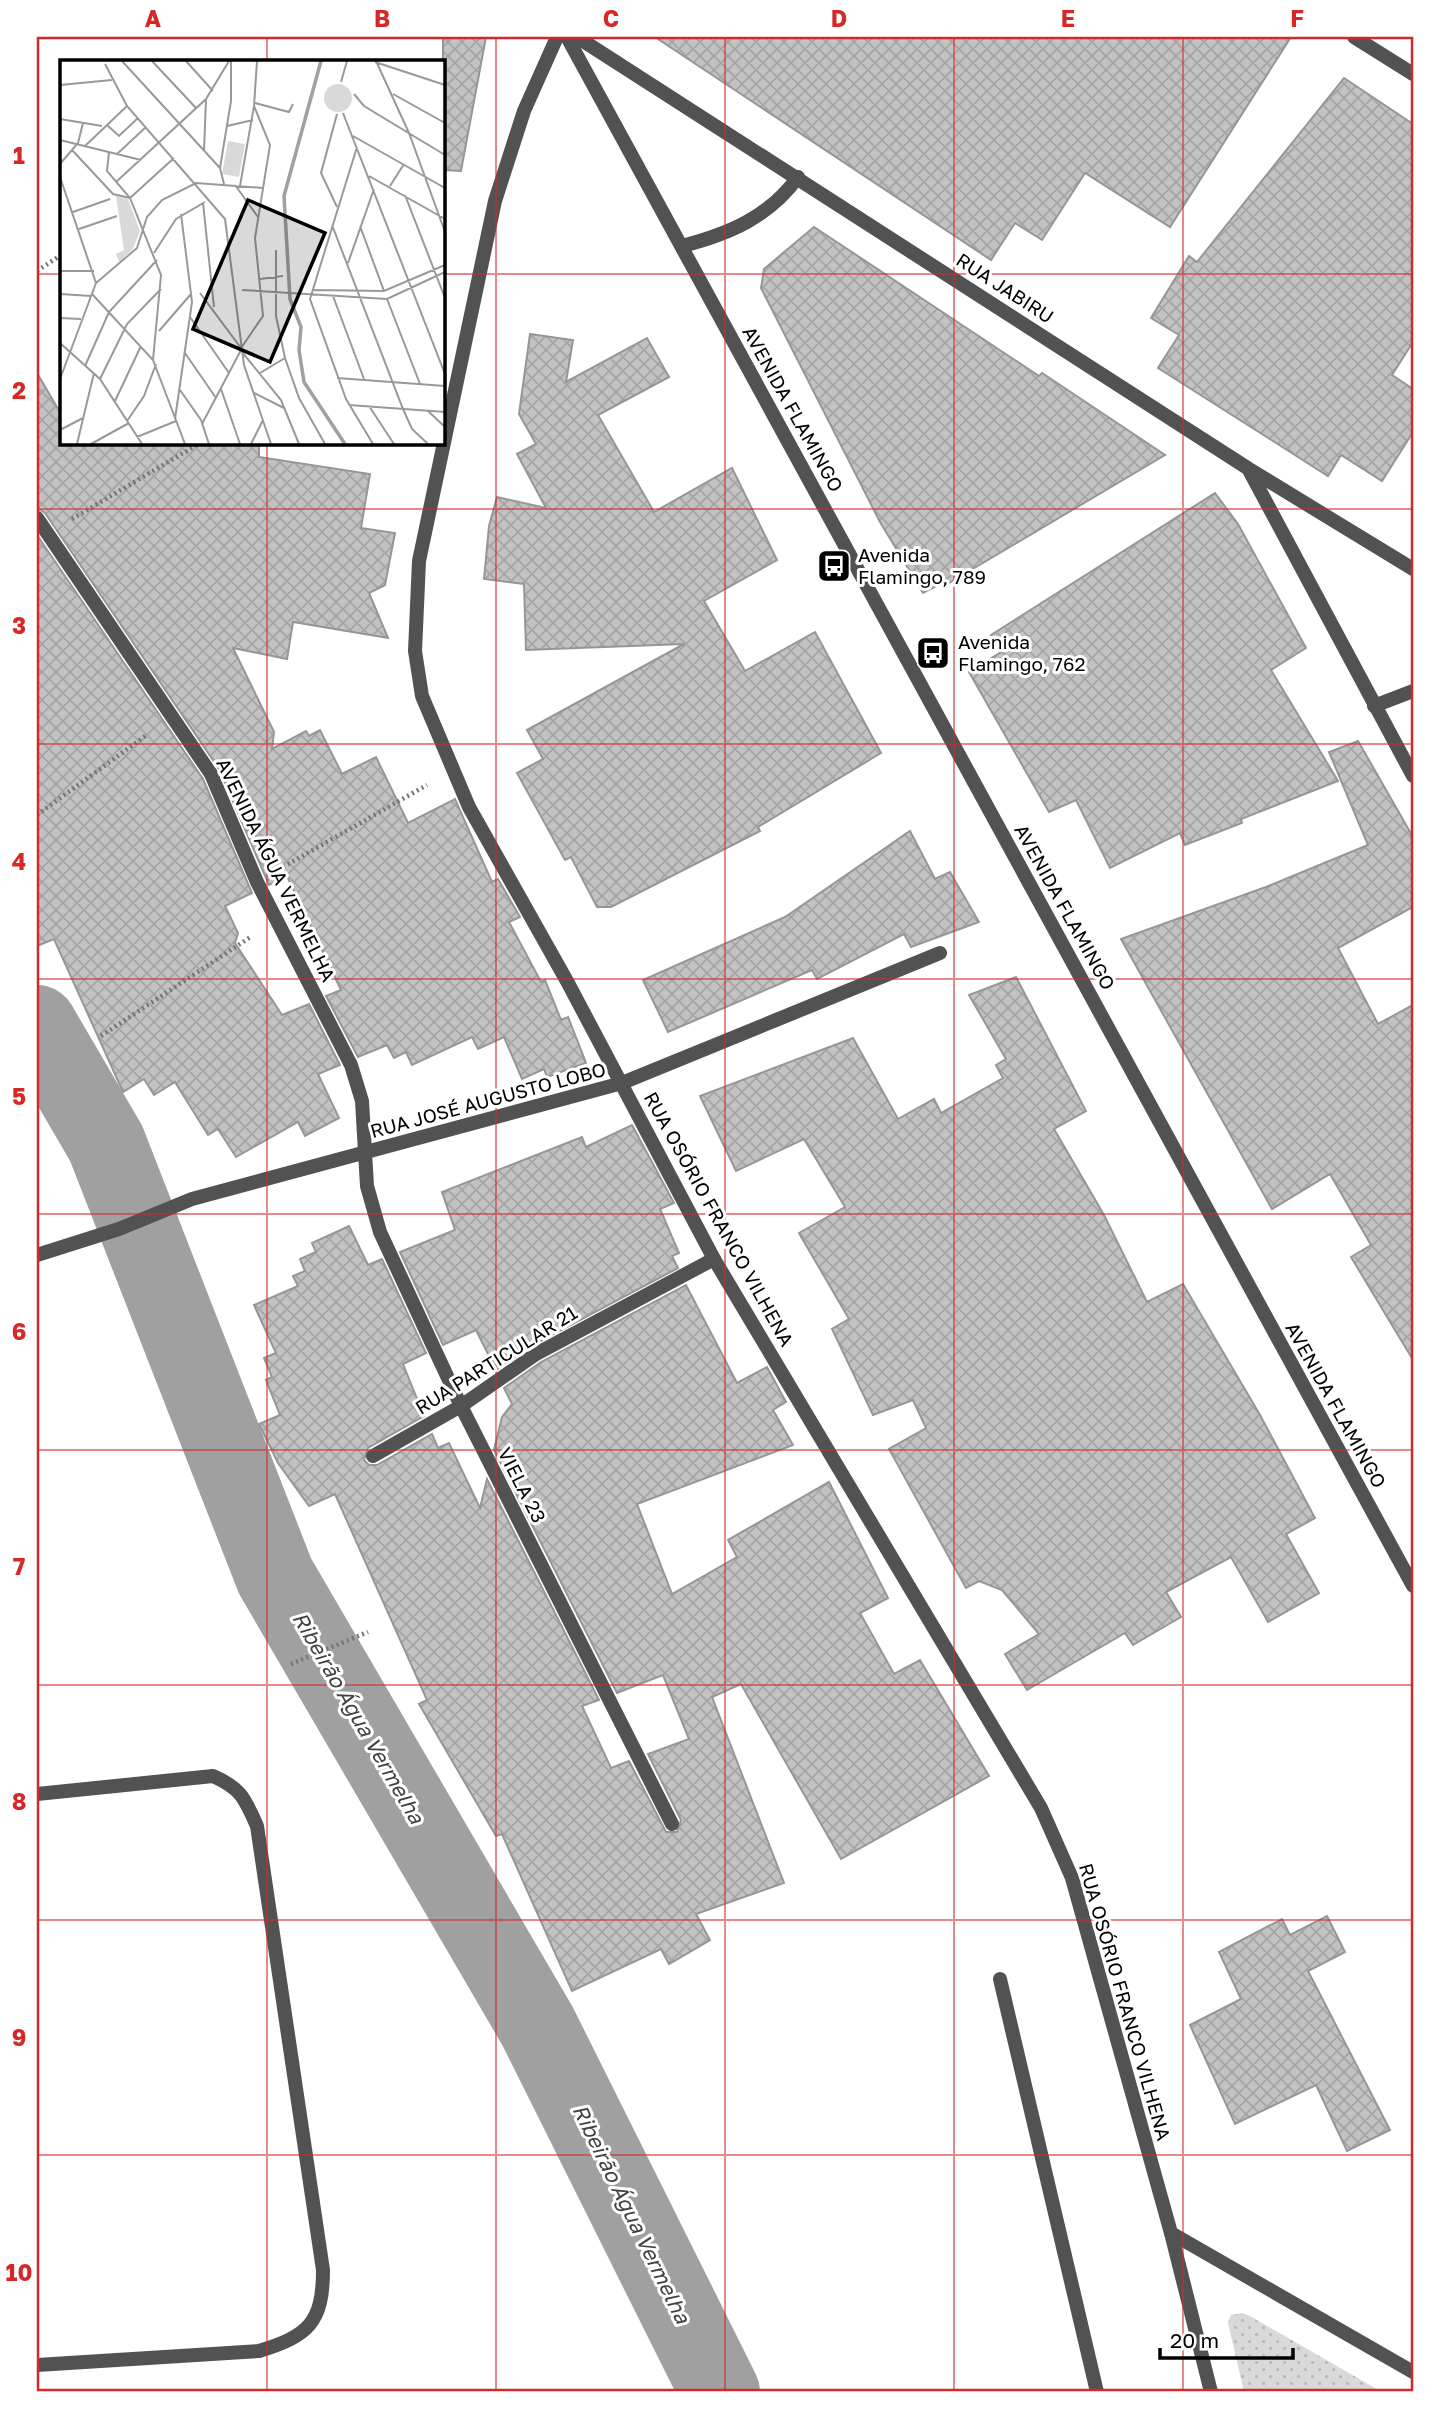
<svg xmlns="http://www.w3.org/2000/svg" width="1450" height="2429" font-family="'Golos Text',sans-serif">
<defs>
<pattern id="park-dots" width="8" height="8" patternUnits="userSpaceOnUse" patternTransform="scale(1.75)"><rect width="8" height="8" fill="#d9d9d9"/><path d="M2 2h.1M6 6h.1" fill="none" stroke="#b8b8b8" stroke-width="1.8" stroke-linecap="round"/></pattern>
<pattern id="building-cross-hatch" width="8" height="8" patternUnits="userSpaceOnUse" patternTransform="scale(1.75)"><rect width="8" height="8" fill="#c2c2c2"/><path d="M0 0l8 8M0 8l8-8" fill="none" stroke="#a5a5a5"/></pattern>
</defs>
<rect width="100%" height="100%" fill="#fff"/>
<!-- park -->
<polygon fill="url(#park-dots)" points="1242,2313 1250,2316 1382,2392 1244,2392 1228,2323 1231,2315"/>
<g fill="none" stroke-linecap="round" stroke-linejoin="round">
<!-- river -->
<polyline stroke="#a0a0a0" stroke-width="80" points="37,1025 106,1143 275,1576 538,2027 720,2392"/>
</g>
<!-- building -->
<g fill="url(#building-cross-hatch)" stroke="#969696" stroke-width="2">
<polygon points="443,37 486,37 461,171 443,170"/>
<polygon points="655,37 1291,37 1170,227 1085,173 1042,240 1015,223 991,260"/>
<polygon points="1344,78 1413,124 1413,342 1392,375 1413,389 1413,432 1382,481 1341,455 1328,476 1158,368 1179,335 1151,318 1189,256 1197,262"/>
<polygon points="814,227 1039,376 1042,373 1165,455 944,586 942,583 923,593 880,522 761,288 764,269"/>
<polygon points="530,334 573,340 566,382 647,338 669,377 598,415 654,512 732,468 777,560 704,601 745,671 815,632 881,753 758,827 760,831 611,907 597,907 571,857 565,860 517,773 543,759 527,730 684,644 526,650 524,584 484,579 489,526 497,497 546,508 517,454 536,444 519,414"/>
<polygon points="37,373 61,414 61,443 259,443 259,457 370,474 361,528 395,533 385,585 369,593 388,638 293,622 287,659 233,648 274,732 272,749 306,731 309,736 320,730 342,774 376,757 408,823 455,799 492,882 498,879 520,917 509,922 541,982 545,980 561,1020 568,1017 586,1063 547,1077 544,1069 522,1079 504,1037 478,1049 472,1037 412,1065 406,1052 394,1058 387,1045 358,1057 326,996 341,990 287,876 269,885 219,769 45,513 37,508"/>
<polygon points="1215,493 1238,524 1306,648 1271,670 1338,781 1241,819 1242,823 1185,845 1180,833 1110,868 1076,800 1049,812 969,672 1001,652 991,635"/>
<polygon points="37,535 203,779 252,893 225,906 238,933 235,943 282,1015 309,1004 340,1065 318,1074 339,1118 305,1136 298,1122 236,1157 218,1129 208,1135 175,1082 154,1095 144,1079 123,1092 54,939 37,946"/>
<polygon points="1358,741 1413,837 1413,907 1338,948 1378,1024 1413,1005 1413,1360 1351,1257 1371,1245 1330,1174 1272,1209 1121,939 1266,887 1368,845 1329,752"/>
<polygon points="910,831 935,879 950,872 979,922 911,947 904,934 817,979 812,970 668,1032 643,980 785,917"/>
<polygon points="1016,977 1086,1111 1054,1129 1104,1215 1147,1302 1183,1284 1260,1415 1315,1518 1286,1534 1319,1593 1268,1622 1231,1557 1166,1592 1181,1617 1133,1645 1125,1633 1027,1690 1005,1654 1039,1634 1002,1590 979,1581 966,1588 889,1449 926,1428 913,1400 873,1415 832,1329 849,1319 799,1233 845,1207 804,1139 736,1171 700,1096 853,1038 898,1119 934,1099 941,1113 1003,1078 996,1065 1006,1059 969,995"/>
<polygon points="632,1125 674,1203 660,1209 679,1253 672,1256 678,1268 531,1346 496,1370 476,1330 443,1345 400,1252 455,1230 442,1192 582,1137 586,1147"/>
<polygon points="349,1226 368,1265 382,1259 426,1353 403,1364 424,1416 368,1448 364,1460 369,1465 377,1465 432,1434 438,1448 449,1443 480,1508 487,1479 599,1700 582,1706 611,1768 629,1761 666,1832 677,1832 681,1820 648,1754 689,1739 663,1675 617,1693 494,1450 502,1417 512,1404 504,1388 541,1362 686,1285 737,1383 767,1367 786,1402 773,1410 793,1445 637,1504 672,1594 737,1557 728,1540 829,1482 888,1598 860,1613 894,1674 920,1660 989,1776 841,1859 741,1684 712,1697 784,1883 696,1914 710,1940 669,1964 661,1949 572,1991 502,1834 496,1836 419,1704 427,1700 335,1494 309,1506 278,1463 259,1424 280,1415 266,1380 272,1377 264,1358 276,1353 254,1305 298,1286 293,1276 305,1271 300,1259 316,1252 312,1243"/>
<polygon points="1327,1916 1345,1952 1308,1971 1390,2130 1347,2151 1316,2085 1235,2124 1190,2025 1241,1999 1219,1952 1282,1919 1290,1935"/>
</g>
<g fill="none" stroke-linecap="round" stroke-linejoin="round">
<!-- path -->
<g stroke="#747474" stroke-width="4.5" stroke-dasharray="2 3.5" stroke-linecap="butt">
<polyline points="37,271 61,255"/>
<polyline points="72,519 200,443"/>
<polyline points="37,815 148,734"/>
<polyline points="283,867 427,785"/>
<polyline points="101,1036 252,936"/>
<polyline points="291,1664 368,1632"/>
</g>
<!-- service -->
<g stroke="#525252" stroke-width="14">
<path d="M37,1794L213,1776C241,1788 245,1799 257,1826L323,2270C323,2323 308,2336 259,2351L37,2365"/>
<polyline points="1000,1979 1097,2392"/>
</g>
<!-- minor -->
<g stroke="#525252" stroke-width="14">
<polyline points="577,37 1249,469 1413,569"/>
<polyline points="1354,37 1413,74"/>
<path d="M682,246C729,234 769,217 798,177"/>
<polyline points="1250,472 1413,776"/>
<polyline points="37,518 211,774 257,882 351,1065 362,1101 367,1186 380,1232 461,1406 672,1824"/>
<polyline points="1374,706 1413,691"/>
<polyline points="622,1083 940,953"/>
<polyline points="373,1456 461,1406 536,1354 714,1259"/>
<polyline points="1171,2233 1413,2372"/>
</g>
<!-- tertiary -->
<g stroke="#525252" stroke-width="14">
<polyline points="557,37 524,111 495,201 419,561 415,651 422,696 469,807 568,983 714,1259 1041,1808 1072,1878 1171,2233 1211,2392"/>
<polyline points="567,37 1413,1586"/>
<polyline points="37,1255 119,1229 192,1199 622,1083"/>
</g>
</g>
<!-- grid -->
<path fill="none" stroke="#d62828" stroke-width="2" stroke-opacity="0.55" d="M267,37V61M496,37V2392M725,37V2392M954,37V2392M1183,37V2392M37,274H61M443,274H1413M267,443V2392M37,509H1413M37,744H1413M37,979H1413M37,1214H1413M37,1450H1413M37,1685H1413M37,1920H1413M37,2155H1413"/>
<!-- icons -->
<defs>
<symbol id="bus-square" viewBox="-11 -11 22 22"><rect x="-9" y="-9" width="18" height="18" rx="4" fill="#000" stroke="#fff"/><path d="M-5-6H5V4H4V6H2V4H-2V6H-4V4H-5ZM-3.5-4V0h7V-4ZM-3.5 1.2v1.5H-2V1.2ZM2 1.2v1.5H3.5V1.2Z" fill="#fff"/></symbol>
</defs>
<g fill-rule="evenodd">
<use href="#bus-square" x="815" y="547" width="38" height="38"/>
<use href="#bus-square" x="914" y="634" width="38" height="38"/>
</g>
<g text-anchor="middle" stroke-width="6" stroke-linejoin="round" paint-order="stroke">
<!-- street labels -->
<g font-size="19" fill="#000" stroke="#fff">
<text transform="translate(1005 288) rotate(33)" y="7">RUA JABIRU</text>
<text transform="translate(793 409) rotate(61)" y="7">AVENIDA FLAMINGO</text>
<text transform="translate(276 870) rotate(64)" y="7">AVENIDA ÁGUA VERMELHA</text>
<text transform="translate(1065 907) rotate(61)" y="7">AVENIDA FLAMINGO</text>
<text transform="translate(488 1100) rotate(-15)" y="7">RUA JOSÉ AUGUSTO LOBO</text>
<text transform="translate(719 1219) rotate(61)" y="7">RUA OSÓRIO FRANCO VILHENA</text>
<text transform="translate(496 1360) rotate(-32)" y="7">RUA PARTICULAR 21</text>
<text transform="translate(1336 1405) rotate(61)" y="7">AVENIDA FLAMINGO</text>
<text transform="translate(522 1485) rotate(63)" y="7">VIELA 23</text>
<text transform="translate(1125 2002) rotate(74)" y="7">RUA OSÓRIO FRANCO VILHENA</text>
</g>
<!-- poi labels -->
<g font-size="19" fill="#000" stroke="#fff" text-anchor="start">
<text x="858" y="562">Avenida<tspan x="858" dy="22">Flamingo, 789</tspan></text>
<text x="958" y="649">Avenida<tspan x="958" dy="22">Flamingo, 762</tspan></text>
</g>
<!-- water labels -->
<g font-size="21" font-style="italic" fill="#414141" stroke="#fff">
<text transform="translate(358 1718) rotate(60)" y="7">Ribeirão Água Vermelha</text>
<text transform="translate(631 2214) rotate(64)" y="7">Ribeirão Água Vermelha</text>
</g>
</g>
<!-- overview -->
<g transform="translate(60 60)">
<rect width="385" height="385" fill="#fff"/>
<path d="M168,81L185,84L179,117L162,114Z" fill="#d9d9d9"/>
<path d="M264 38a14 14 0 1 1 28 0a14 14 0 1 1-28 0ZM56,136L68,139L80,171L73,189L59,202L56,194L64,190Z" fill="#d9d9d9"/>
<path fill="none" stroke="#a0a0a0" stroke-width="3.5" d="M261,1L224,136L230,239L241,267L239,290L244,322L285,384"/>
<path fill="none" stroke="#999" stroke-width="2" d="M62,1L160,108M92,1L136,48M126,1L153,31M316,1L349,73L385,172M315,2L385,25M45,4L67,46L165,159L184,305L211,384M281,22L287,1M0,25L52,20M294,34L304,46L385,95M333,34L385,63M195,43L229,52L233,44M283,53L385,314M0,59L42,66M47,65L59,76L78,58M167,66L193,60M293,76L385,128M0,80L81,100M25,86L67,46M297,87L250,239L286,339L313,384M12,90L53,134L70,138M144,91L146,39M49,92L47,111L70,138L101,215L93,300M57,94L86,67M0,104L18,83L23,63M309,116L385,159M0,117L36,223M56,122L146,39L169,1M164,124L160,108L171,41V1M175,125L198,157M180,126L194,46M330,126L344,104M345,135L385,238M70,138L114,98M143,143L154,247M277,147L261,113L277,54M13,152L50,139M272,165L343,349L352,369L368,384M300,166L324,231M19,169L57,156M216,190V256L225,298L239,338L265,384M94,193L116,159L145,142M288,203L314,129M0,211H34M200,219L223,216M182,230L327,239L385,212M252,230L324,231L385,205M140,233L181,288L203,256L195,178L210,85L194,46L197,1M0,234L31,236M32,234L93,300L125,384M273,236L304,319M327,239L360,324M130,257L169,313M0,258L21,259M99,271L131,234M0,283L40,319L82,384M182,292L221,340L239,384M125,293L156,338M25,306L49,252L97,200M200,313L225,298M277,318L385,326M0,319L36,223L77,188L87,157L102,140L136,123L203,128M40,319L67,264L101,229M161,329L180,384M120,330L141,360L149,384M194,333L224,348M55,341L81,286M289,345L385,352M309,346L334,384M368,351L385,367M115,359L132,242L121,154M67,361L84,336L96,304M142,364L181,290M0,370L23,358M77,377L116,361M17,384L34,313M31,384L69,363M191,384L203,360"/>
<path fill="#000" fill-opacity="0.15" stroke="#000" stroke-width="3.5" d="M188,140L265,173L210,302L133,269Z"/>
<rect width="385" height="385" fill="none" stroke="#000" stroke-width="3.5"/>
</g>
<!-- border -->
<rect width="1450" height="2429" fill="none" stroke="#ffffff" stroke-width="77"/>
<!-- scale -->
<path d="M1160 2348v10h133v-10" fill="none" stroke="#000000" stroke-width="3.5"/>
<text x="1170" y="2348" font-size="21" fill="#000000" stroke="#ffffff" stroke-width="5" paint-order="stroke">20 m</text>
<rect x="38" y="38" width="1374" height="2352" fill="none" stroke="#d62828" stroke-width="2.5"/>
<g font-size="23" text-anchor="middle" font-weight="bold" fill="#d62828">
<text x="153" y="27">A</text>
<text x="382" y="27">B</text>
<text x="611" y="27">C</text>
<text x="839" y="27">D</text>
<text x="1068" y="27">E</text>
<text x="1297" y="27">F</text>
<text x="19" y="164">1</text>
<text x="19" y="399">2</text>
<text x="19" y="634">3</text>
<text x="19" y="870">4</text>
<text x="19" y="1105">5</text>
<text x="19" y="1340">6</text>
<text x="19" y="1575">7</text>
<text x="19" y="1810">8</text>
<text x="19" y="2046">9</text>
<text x="19" y="2281">10</text>
</g>
</svg>
